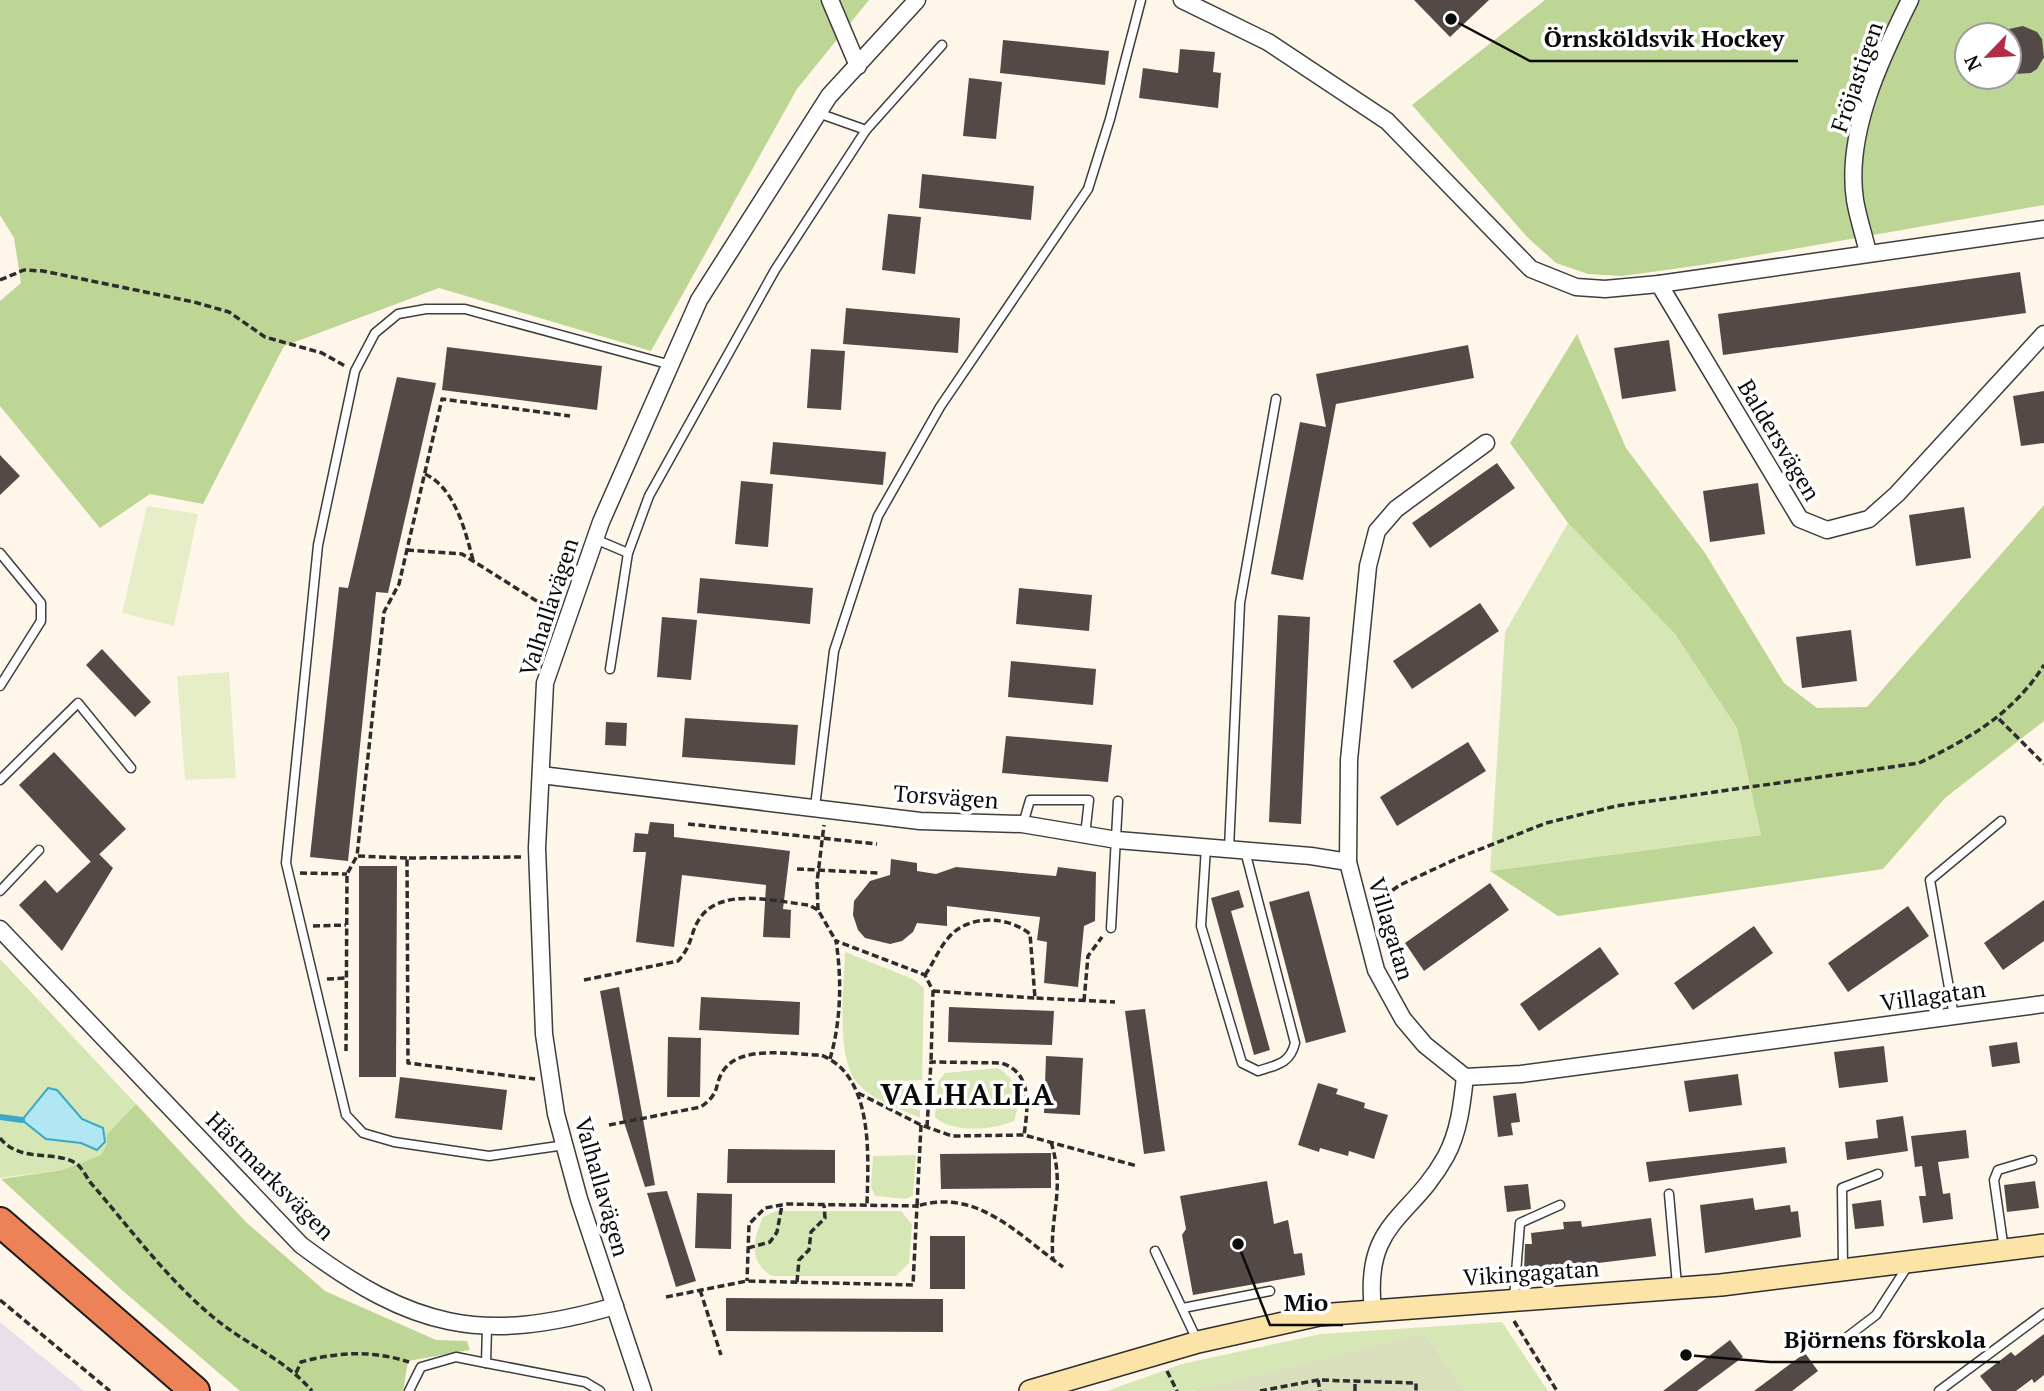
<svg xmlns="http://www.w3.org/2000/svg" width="2044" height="1391" font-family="'PT Serif',serif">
<rect width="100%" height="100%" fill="#fef6e9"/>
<!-- industrial -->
<polygon fill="#e7dfea" points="0,1322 6,1327 84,1391 0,1391"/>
<!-- green -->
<g fill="#d7e6b5" fill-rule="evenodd">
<polygon points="1568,523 1675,634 1737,728 1761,835 1490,871 1505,632"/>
<path d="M845,952L913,979L924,988L922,1080L905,1081L903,1107L920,1110V1118C900,1108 868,1099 855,1080C836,1053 844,985 845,952Z"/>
<path d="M0,959L136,1104L107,1134V1144L101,1155L62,1170L0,1178ZM57,1090L82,1119L95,1123L81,1143L46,1139Z"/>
<path d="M998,1068C1019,1082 1022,1097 1014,1121C993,1130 953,1134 935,1117L938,1082L945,1073Z"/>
<polygon points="916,1155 913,1195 906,1199 875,1196 871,1186 873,1156"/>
<path d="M776,1211H901L912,1224L909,1263L896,1276H772C748,1262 753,1240 763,1217Z"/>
<polygon points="1502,1322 1548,1391 1465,1391 1424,1333 1192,1391 1107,1391 1182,1364 1321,1334"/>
</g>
<!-- forest -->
<g fill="#bed695" fill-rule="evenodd">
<polygon points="0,0 869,0 797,89 651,351 439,288 284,346 203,504 150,494 100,528 0,406 0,301 21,283 14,238 0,215"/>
<path d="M1545,0H2044V205L1702,265L1622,276L1588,274L1556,263L1527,237L1412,105ZM1967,35H2009V77H1967Z"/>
<polygon points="1577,334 1626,448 1705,553 1784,683 1817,708 1867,707 2044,505 2044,721 1945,798 1883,869 1558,916 1490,871 1761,835 1737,728 1675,634 1568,523 1510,443"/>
<polygon points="136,1104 246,1222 325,1291 436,1340 467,1341 470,1350 408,1361 403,1391 240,1391 123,1291 1,1179 62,1170 101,1155 107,1144 107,1134"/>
</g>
<!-- cemetery -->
<polygon fill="#d9debd" points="1424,1333 1465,1391 1192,1391"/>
<!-- pitch -->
<g fill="#e7eec7">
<polygon points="147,506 198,514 174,626 122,613"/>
<polygon points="229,672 236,778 185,780 177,676"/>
</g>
<!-- water -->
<polygon fill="#b1e6f3" stroke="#3ba8c7" stroke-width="2" points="48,1088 57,1090 82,1119 103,1128 105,1142 97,1150 81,1143 46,1139 22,1120"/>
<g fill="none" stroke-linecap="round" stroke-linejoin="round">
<!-- stream -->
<polyline stroke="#3ba8c7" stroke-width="6" points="0,1117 22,1120"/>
</g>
<!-- building -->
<g fill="#534a48">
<polygon points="1414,0 1489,0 1450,37"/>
<polygon points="2023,26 2037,32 2042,39 2044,57 2037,69 2031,73 2015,74 2009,72 2009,29"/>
<polygon points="1003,40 1109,51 1105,85 1000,73"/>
<polygon points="1180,49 1215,52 1213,72 1221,73 1218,108 1139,98 1143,68 1178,73"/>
<polygon points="969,78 1002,82 996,139 963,136"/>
<polygon points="922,174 1034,186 1031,220 919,208"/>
<polygon points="888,214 921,217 915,274 882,270"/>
<polygon points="2020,272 2026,313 1723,355 1718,314"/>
<polygon points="846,308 960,318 958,353 843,344"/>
<polygon points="1669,340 1676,391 1622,399 1614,348"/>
<polygon points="1468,345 1474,378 1336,404 1303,580 1271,574 1300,422 1326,427 1316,374"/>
<polygon points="447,347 602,366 597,410 442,390"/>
<polygon points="811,349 845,351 841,410 807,408"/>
<polygon points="397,377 436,383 388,593 376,592 348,861 310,857 339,587 348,588"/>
<polygon points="2044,391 2044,443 2021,446 2013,396"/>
<polygon points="773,442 886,452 883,485 770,474"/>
<polygon points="0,455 20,476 0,495"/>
<polygon points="1497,463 1515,488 1430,548 1412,523"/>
<polygon points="741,481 773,484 768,547 735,544"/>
<polygon points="1758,483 1765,534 1710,542 1703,491"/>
<polygon points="1964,507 1971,558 1916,566 1909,515"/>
<polygon points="700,578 813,588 810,624 697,613"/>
<polygon points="1019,588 1092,595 1089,631 1016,624"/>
<polygon points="1480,603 1499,631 1412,689 1393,661"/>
<polygon points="1278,615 1310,617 1301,824 1269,822"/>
<polygon points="662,617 697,620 691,680 657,677"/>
<polygon points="1851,630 1857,681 1802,688 1796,637"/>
<polygon points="102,649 151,702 135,717 86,665"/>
<polygon points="1011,661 1096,669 1093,705 1008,697"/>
<polygon points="685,718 798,725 795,765 682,757"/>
<polygon points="606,722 627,723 626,746 605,745"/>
<polygon points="1006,736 1112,745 1108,782 1002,773"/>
<polygon points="1468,742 1486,771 1397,826 1380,797"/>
<polygon points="54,752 126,829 91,862 19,785"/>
<polygon points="650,822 674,824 674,837 790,851 783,909 791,910 790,938 763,937 766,885 682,875 674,947 636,942 646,852 633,852 635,833 648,834"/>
<polygon points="99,854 113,868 62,951 19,905 45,880 57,893"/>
<polygon points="891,859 917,863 917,871 936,874 956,867 1056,876 1058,867 1096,872 1095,921 1084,926 1078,987 1044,983 1047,942 1037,940 1040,917 947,906 947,926 917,923 913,932 902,941 890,944 865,938 858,930 853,915 854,901 870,881 890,875"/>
<polygon points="359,866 397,866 396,1077 359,1077"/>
<polygon points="1490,883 1509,910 1424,971 1405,943"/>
<polygon points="1239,890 1244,907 1231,911 1270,1050 1254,1055 1211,898"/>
<polygon points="1309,891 1346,1032 1306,1043 1269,902"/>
<polygon points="2044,900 2044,941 2003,970 1984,943"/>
<polygon points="1908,906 1929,936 1848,992 1828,963"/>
<polygon points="1754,926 1773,953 1693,1010 1674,983"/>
<polygon points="1600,947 1619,974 1539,1031 1520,1004"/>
<polygon points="619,987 655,1185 645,1187 623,1119 600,991"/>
<polygon points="701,997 800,1002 799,1035 699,1030"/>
<polygon points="949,1007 1054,1011 1052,1045 948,1042"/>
<polygon points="1145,1009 1165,1151 1144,1154 1125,1011"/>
<polygon points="668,1037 701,1038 700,1097 667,1097"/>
<polygon points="2017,1042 2020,1063 1992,1067 1989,1046"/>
<polygon points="1884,1046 1888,1082 1839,1088 1834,1052"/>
<polygon points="1046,1056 1083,1058 1080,1115 1044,1113"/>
<polygon points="1738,1074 1742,1105 1689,1112 1684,1081"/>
<polygon points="400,1077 507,1090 502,1130 395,1118"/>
<polygon points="1318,1083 1338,1089 1336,1094 1365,1103 1364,1108 1388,1115 1374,1159 1349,1151 1348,1156 1320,1148 1319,1152 1298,1145"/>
<polygon points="1516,1093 1520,1122 1511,1123 1513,1135 1498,1137 1493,1096"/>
<polygon points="1903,1116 1908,1151 1847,1160 1845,1142 1878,1138 1876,1120"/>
<polygon points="1966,1130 1969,1158 1938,1162 1943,1194 1950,1193 1953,1219 1923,1223 1919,1196 1926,1196 1922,1166 1915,1167 1911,1136"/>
<polygon points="1785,1147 1787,1163 1649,1182 1646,1162"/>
<polygon points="728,1149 835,1150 835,1183 727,1183"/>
<polygon points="1051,1153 1051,1188 941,1189 940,1154"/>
<polygon points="1267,1181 1274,1224 1288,1220 1294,1254 1302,1253 1305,1275 1193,1295 1182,1235 1186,1229 1180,1196"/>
<polygon points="2035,1181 2039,1208 2007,1212 2004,1185"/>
<polygon points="1528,1184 1531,1209 1507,1212 1504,1186"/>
<polygon points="667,1191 696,1281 676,1287 647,1193"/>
<polygon points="697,1193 732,1194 731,1249 695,1248"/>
<polygon points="1753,1198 1755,1210 1790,1205 1791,1212 1798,1211 1801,1237 1705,1253 1700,1205"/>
<polygon points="1881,1200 1884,1226 1855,1229 1852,1204"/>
<polygon points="1651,1218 1656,1256 1524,1272 1525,1244 1532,1244 1531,1233 1564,1229 1563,1222 1581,1221 1582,1227"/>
<rect x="930" y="1236" width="35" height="53"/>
<polygon points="726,1298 943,1299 943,1332 726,1331"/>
<polygon points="2044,1334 2044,1375 2034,1383 2032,1379 2016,1391 1992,1391 1980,1376 2011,1352 2015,1356"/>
<polygon points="1730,1340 1743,1357 1697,1391 1663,1391"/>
<polygon points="1805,1353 1818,1371 1792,1391 1754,1391"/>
</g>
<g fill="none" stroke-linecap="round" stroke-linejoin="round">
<defs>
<g id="lane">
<polyline points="818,113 866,130 942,45"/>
<polyline points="595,539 628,553"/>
<polyline points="0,553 41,603 41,621 0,686"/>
<polyline points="610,669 628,553 649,496 775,270 866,130"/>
<polyline points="0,780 78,703 131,768"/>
<polyline points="815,807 834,651 878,516 940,407 1088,189 1110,119 1141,0"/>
<polyline points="1023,824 1030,800 1089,800 1085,835"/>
<path d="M1206,847L1201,926L1242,1063L1258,1071C1276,1065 1290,1064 1295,1043L1245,851"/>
<polyline points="1229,849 1240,603 1276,399"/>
<polyline points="0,891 39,850"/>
<polyline points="1111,928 1118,801"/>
<polyline points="1954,1016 1930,880 2001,821"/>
<polyline points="565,1145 489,1156 394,1142 363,1133 346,1115 286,863 318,545 355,371 375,333 398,314 426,309 465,309 671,365"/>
<polyline points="1669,1194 1677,1285"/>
<polyline points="2004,1250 1994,1180 1998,1170 2032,1160"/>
<polyline points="1155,1251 1197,1340"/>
<polyline points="1843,1267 1842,1188 1878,1174"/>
<polyline points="1514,1298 1520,1223 1560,1205"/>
<polyline points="1183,1308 1270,1291"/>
<polyline points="487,1328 486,1363 585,1382 600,1391"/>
<polyline points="1838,1344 1876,1315 1907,1267"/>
<polyline points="409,1391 421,1367 456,1357 486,1363"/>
<polyline points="1939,1391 2044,1313"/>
</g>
<g id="street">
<polyline points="830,0 858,66"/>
<polyline points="1182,0 1268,42 1387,121 1531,269 1576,287 1605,289 1659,284 2044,229"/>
<path d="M1868,253C1864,235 1858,218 1855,200C1845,133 1881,58 1910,0"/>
<polyline points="1659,284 1800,519 1827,530 1869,519 1897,494 2044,334"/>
<polyline points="1486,443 1396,509 1377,531 1368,566 1349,760 1348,862 1376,970 1403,1019 1425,1045 1465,1077 1521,1074 2044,1004"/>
<polyline points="541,775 920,821 1022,824 1117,840 1311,856 1348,862"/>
<path d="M0,929L301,1245C412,1328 481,1345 615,1306"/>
<path d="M1373,1310C1363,1221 1411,1220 1446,1156C1459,1132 1462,1104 1465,1077"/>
<polyline points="643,1391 579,1199 556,1114 544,1034 537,848 545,683 601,522 699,300 829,96 917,0"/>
</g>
<polyline id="secondary" points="1030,1391 1198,1342 1319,1315 1721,1285 2044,1245"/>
<polyline id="highway" points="0,1222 195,1391"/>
</defs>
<!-- lane casing -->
<use href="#lane" stroke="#3e3e3e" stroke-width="11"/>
<!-- street casing -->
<use href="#street" stroke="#3e3e3e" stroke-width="19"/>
<!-- secondary casing -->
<use href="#secondary" stroke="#2d2d2d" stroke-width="24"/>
<!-- highway casing -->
<use href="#highway" stroke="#1c1c1c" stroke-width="32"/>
<!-- path -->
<g stroke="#2d2d2d" stroke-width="3.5" stroke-dasharray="7 3.5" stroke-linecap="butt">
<polyline points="0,280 24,270 43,271 194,302 229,312 265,337 322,353 345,366"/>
<path d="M425,474C455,488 465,530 473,560"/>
<polyline points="407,550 462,554 535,600 555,608"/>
<polyline points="1999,719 2044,764"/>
<polyline points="688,824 877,844"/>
<polyline points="521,857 407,858 408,1063 535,1079"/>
<polyline points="407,858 357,856 384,612 399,584 442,399 570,416"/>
<polyline points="797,869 878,873"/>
<polyline points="300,873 347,874"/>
<path d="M1375,902L1400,885L1458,858L1546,823L1616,806L1919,763C1969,739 2014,713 2044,665"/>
<polyline points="818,910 817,882 824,825"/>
<polyline points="313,926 346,925"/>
<path d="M925,975C933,964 939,948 949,937C969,914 1008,916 1030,934L1035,998L1115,1002"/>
<polyline points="327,979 346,978"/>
<path d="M584,980L678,961C693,945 690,932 700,918C722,886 777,902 809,905L818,910L836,941"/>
<polyline points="933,991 1035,998"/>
<polyline points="1084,1001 1088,956 1102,937"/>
<polyline points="346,1051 347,874 357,856"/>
<path d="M830,1059C841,1021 842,980 836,941L925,975L933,991L931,1062"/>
<polyline points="858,1093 921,1125 952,1136 1024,1135 1137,1166"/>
<path d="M609,1125L701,1107C722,1091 713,1087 723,1071C740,1044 793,1055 821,1055C875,1076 868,1159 867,1205"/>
<path d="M921,1125L917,1206C978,1188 1017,1234 1063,1267"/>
<path d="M927,1127L931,1062L1001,1063C1033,1072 1028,1108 1024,1135"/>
<path d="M0,1138C21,1164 55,1149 77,1164C82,1168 86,1176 90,1182C129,1227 167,1279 213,1317C245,1344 285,1359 312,1391"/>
<path d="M1051,1142C1066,1191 1049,1214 1053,1260"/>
<polyline points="748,1248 770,1242 777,1232 782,1205"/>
<polyline points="797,1282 799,1260 809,1250 811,1232 825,1218 824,1205"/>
<polyline points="700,1290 721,1355"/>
<polyline points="666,1297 747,1281 913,1285 917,1206 787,1204 765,1208 749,1224 747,1281"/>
<polyline points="0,1300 110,1391"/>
<polyline points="1514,1321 1557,1391"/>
<polyline points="1167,1371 1177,1391"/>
<path d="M296,1373L301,1362C338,1352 372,1350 409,1362"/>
<polyline points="1318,1380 1320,1391"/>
<polyline points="1260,1391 1318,1380 1416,1383 1416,1391"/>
<polyline points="1355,1391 1355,1380"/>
</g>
<!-- lane -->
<use href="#lane" stroke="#fff" stroke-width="8"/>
<!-- street -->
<use href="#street" stroke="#fff" stroke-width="16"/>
<!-- secondary -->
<use href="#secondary" stroke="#fce3a7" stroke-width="21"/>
<!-- highway -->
<use href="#highway" stroke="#ee8257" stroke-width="28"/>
</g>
<g text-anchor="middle" stroke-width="7" stroke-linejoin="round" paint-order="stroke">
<!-- street labels -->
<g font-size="23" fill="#0b0b0b" stroke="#fff">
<text transform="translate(1857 77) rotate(-71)" y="8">Fröjastigen</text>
<text transform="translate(1779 440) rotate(59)" y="8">Baldersvägen</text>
<text transform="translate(549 607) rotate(-72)" y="8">Valhallavägen</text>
<text transform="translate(946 797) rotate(4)" y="8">Torsvägen</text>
<text transform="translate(1391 929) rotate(73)" y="8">Villagatan</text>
<text transform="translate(1933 996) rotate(-8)" y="8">Villagatan</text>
<text transform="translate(270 1176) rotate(45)" y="8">Hästmarksvägen</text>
<text transform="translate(602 1187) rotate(74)" y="8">Valhallavägen</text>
<text transform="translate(1531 1273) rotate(-4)" y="8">Vikingagatan</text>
</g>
<!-- district labels -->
<g font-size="30" font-weight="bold" letter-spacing="2" fill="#0b0b0b" stroke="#fff">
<text x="968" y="1105">VALHALLA</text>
</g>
</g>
<!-- callouts -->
<path fill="none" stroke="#0b0b0b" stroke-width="2.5" d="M1451 19L1530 61H1798M1238 1244L1270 1325H1343M1686 1355L1770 1362H2000"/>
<g fill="#0b0b0b" stroke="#fff" stroke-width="2.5">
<circle cx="1451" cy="19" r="7"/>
<circle cx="1238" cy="1244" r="7"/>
<circle cx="1686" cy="1355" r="7"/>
</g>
<g font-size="24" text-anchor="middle" font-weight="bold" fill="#0b0b0b" stroke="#fff" stroke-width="7" stroke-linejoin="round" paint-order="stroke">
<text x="1664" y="47">Örnsköldsvik Hockey</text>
<text x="1306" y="1311">Mio</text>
<text x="1885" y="1348">Björnens förskola</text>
</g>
<!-- north arrow -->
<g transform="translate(1988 56) rotate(245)"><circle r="33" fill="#ffffff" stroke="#9d9d9d" stroke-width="2"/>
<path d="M0-5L12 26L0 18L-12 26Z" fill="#b42a49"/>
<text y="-10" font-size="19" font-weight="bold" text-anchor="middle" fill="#0b0b0b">N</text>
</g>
</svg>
